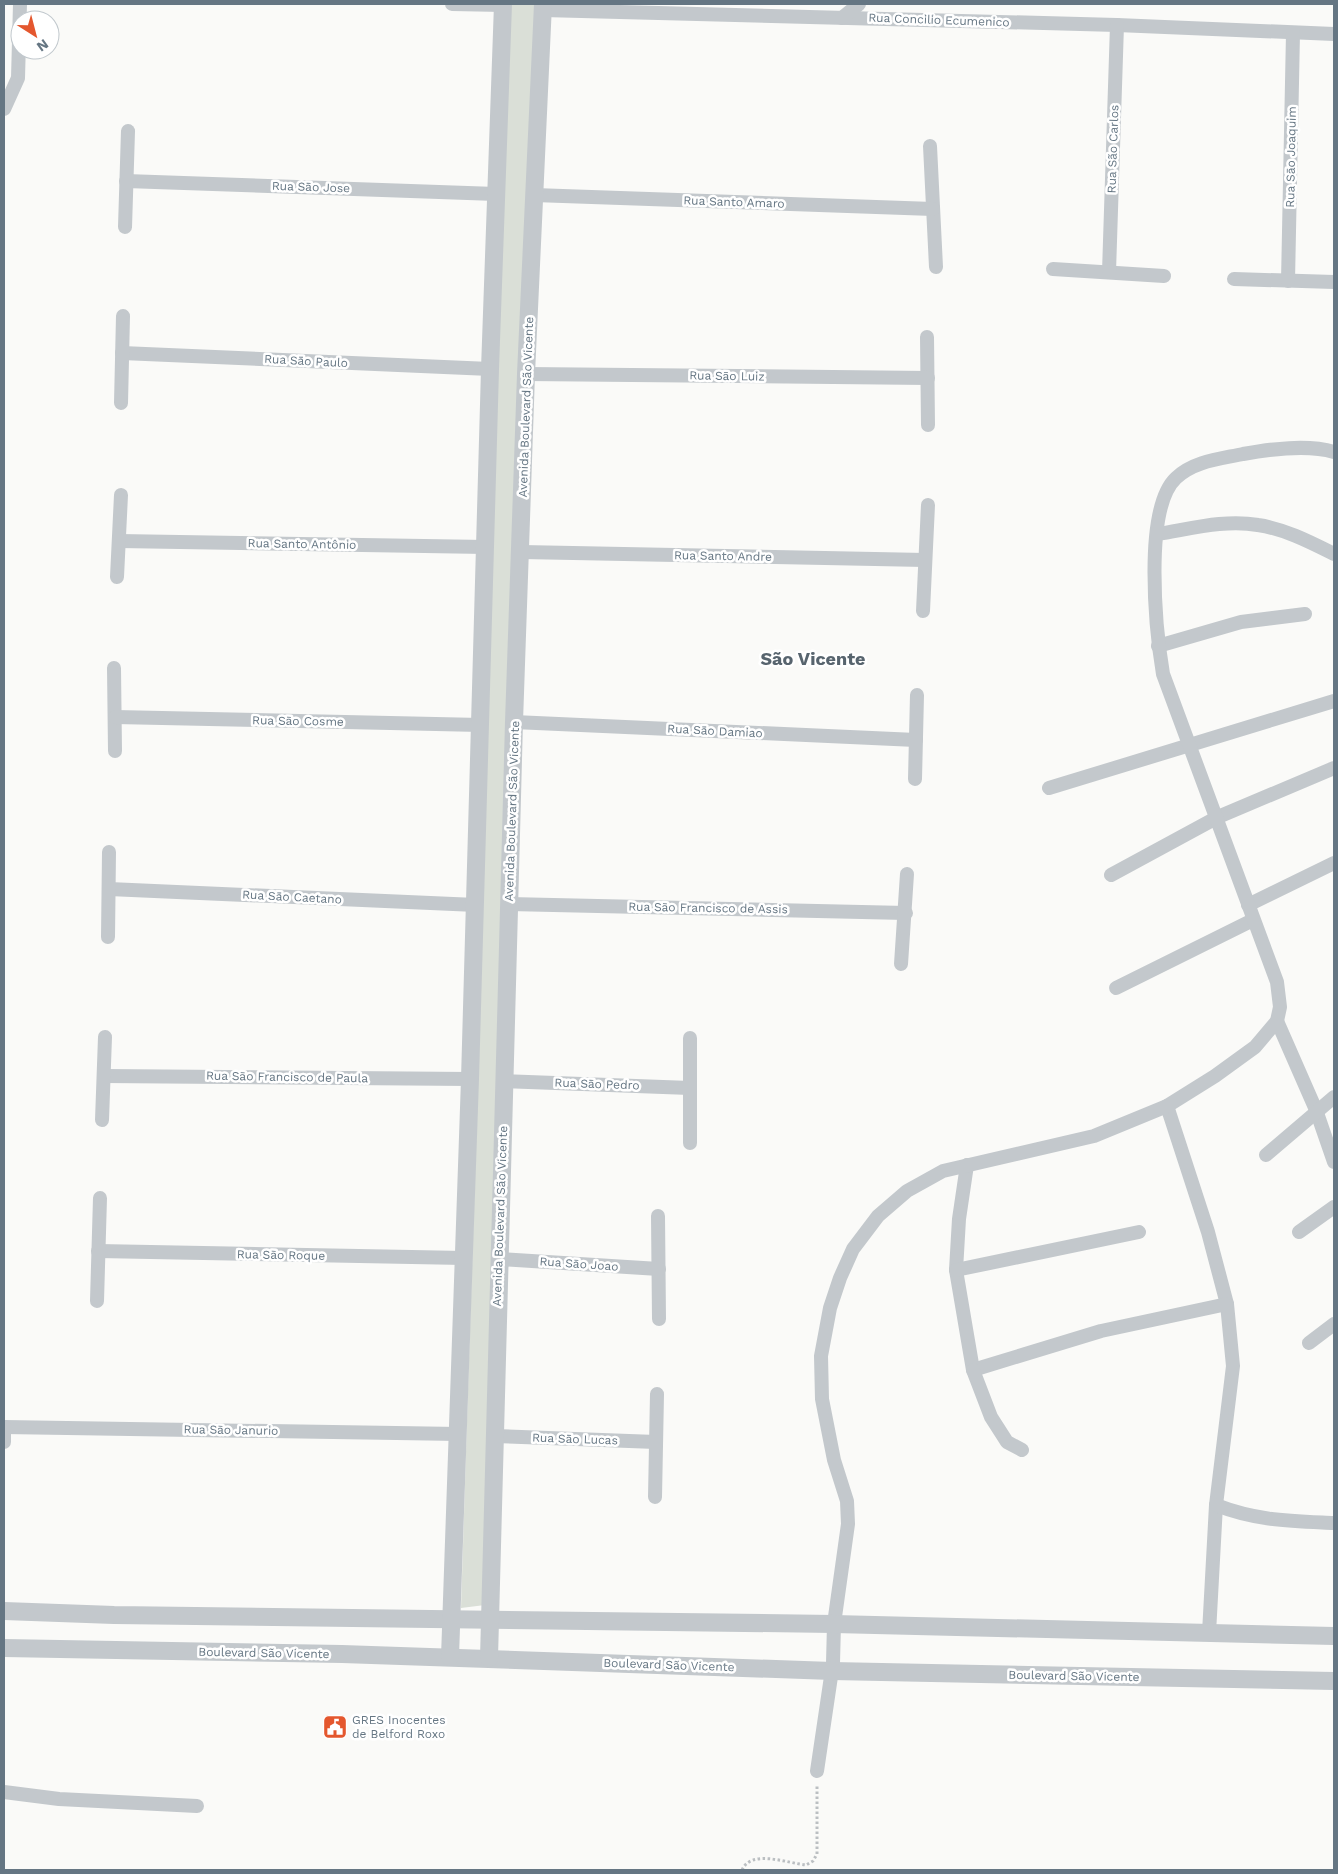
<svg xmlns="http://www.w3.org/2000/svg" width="1338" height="1874" font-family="'Work Sans',sans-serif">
<rect width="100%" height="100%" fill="#fafaf8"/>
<!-- green -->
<polygon fill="#dadfd7" points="504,4 536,4 485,1605 461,1608 479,1048"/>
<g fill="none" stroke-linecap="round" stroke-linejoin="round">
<!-- path -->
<path stroke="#bbbfc2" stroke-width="3" stroke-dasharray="2.5 2.5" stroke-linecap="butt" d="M742,1870C751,1849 787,1863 806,1865L813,1861L817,1854V1784"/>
<!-- minor -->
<g stroke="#c3c8cc" stroke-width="14">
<polyline points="452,4 503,5"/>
<polyline points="543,10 1117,25 1334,34"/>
<polyline points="842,18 859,4"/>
<polyline points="4,109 18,78 20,4"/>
<polyline points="930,146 936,267"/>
<polyline points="126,181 496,194"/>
<polyline points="534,195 933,209"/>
<polyline points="125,227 128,131"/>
<polyline points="1053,269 1164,276"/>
<polyline points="1109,272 1117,25"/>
<polyline points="1234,279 1334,282"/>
<polyline points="1288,281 1293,33"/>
<polyline points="927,337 928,425"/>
<polyline points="122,353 490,369"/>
<polyline points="526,374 928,378"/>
<polyline points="121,403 123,316"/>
<path d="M1157,534C1190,529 1225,519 1258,525C1285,529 1310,542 1334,554"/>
<polyline points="119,541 486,547"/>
<polyline points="522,552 925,560"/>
<polyline points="117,577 121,495"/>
<polyline points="923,611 928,505"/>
<polyline points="1158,646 1241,622 1305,614"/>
<polyline points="114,668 115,751"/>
<polyline points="115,717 481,725"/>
<polyline points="514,722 916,740"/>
<polyline points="915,779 917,695"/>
<polyline points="1049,788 1334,701"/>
<polyline points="1111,875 1218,817 1334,768"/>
<polyline points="109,889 476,905"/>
<polyline points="509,904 906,913"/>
<polyline points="1248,905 1334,863"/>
<polyline points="108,937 109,852"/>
<polyline points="901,964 907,874"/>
<polyline points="1116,988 1253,920"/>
<polyline points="1277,1021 1316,1110 1334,1162"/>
<polyline points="104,1076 470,1079"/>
<polyline points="504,1081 690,1088"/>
<polyline points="1167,1106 1208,1232 1227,1304 1233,1366 1216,1505 1209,1633"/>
<polyline points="102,1120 105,1037"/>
<polyline points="690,1143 690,1038"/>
<polyline points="1266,1155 1334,1097"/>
<polyline points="967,1165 959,1219 956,1270 973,1370 1101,1331 1227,1304"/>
<polyline points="658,1216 659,1319"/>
<polyline points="1299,1232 1334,1207"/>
<polyline points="98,1251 464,1258"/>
<polyline points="499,1259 659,1269"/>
<polyline points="956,1270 1139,1232"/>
<polyline points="97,1301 100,1198"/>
<polyline points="1309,1343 1334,1324"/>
<polyline points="973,1370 991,1417 1007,1442 1022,1450"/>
<polyline points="4,1427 459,1434"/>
<polyline points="494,1436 656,1442"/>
<polyline points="4,1442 4,1427"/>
<polyline points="655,1497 657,1394"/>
<path d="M1216,1505C1257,1521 1291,1521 1334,1523"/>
<path d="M817,1771L833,1663L834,1624L848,1524L847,1501L834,1460L822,1399L821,1356L830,1308L840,1278L853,1249L878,1216L907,1191L943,1171L1094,1136L1167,1106L1215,1076L1255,1047L1277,1021L1280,1007L1277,982L1163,674C1156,632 1143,509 1176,478C1194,461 1220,459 1243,454C1271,449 1307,444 1334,452"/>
<polyline points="4,1792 59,1799 197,1806"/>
</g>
<!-- tertiary -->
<g stroke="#c3c8cc" stroke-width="18">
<polyline points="4,1611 114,1615 834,1624 1334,1636"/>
<polyline points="4,1648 342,1654 832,1671 1334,1681"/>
<polyline points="450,1657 470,1079 490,369 503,4"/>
<polyline points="489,1658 514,722 526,374 543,4"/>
</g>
</g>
<!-- icons -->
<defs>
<symbol id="civic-square" viewBox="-11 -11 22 22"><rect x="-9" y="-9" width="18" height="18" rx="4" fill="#e4572e" stroke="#fff"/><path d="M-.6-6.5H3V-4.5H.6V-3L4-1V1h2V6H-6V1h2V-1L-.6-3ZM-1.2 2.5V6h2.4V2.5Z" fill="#fff"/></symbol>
</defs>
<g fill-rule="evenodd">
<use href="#civic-square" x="321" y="1713" width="28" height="28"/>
</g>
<g text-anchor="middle" stroke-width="5" stroke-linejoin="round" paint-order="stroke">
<!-- street labels -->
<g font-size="12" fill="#657683" stroke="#fff">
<text transform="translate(939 20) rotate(2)" y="4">Rua Concilio Ecumenico</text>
<text transform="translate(1113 149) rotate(-88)" y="4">Rua São Carlos</text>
<text transform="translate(1291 157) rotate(-89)" y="4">Rua Sāo Joaquim</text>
<text transform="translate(311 187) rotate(2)" y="4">Rua Sāo Jose</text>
<text transform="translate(734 202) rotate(2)" y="4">Rua Santo Amaro</text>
<text transform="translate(306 361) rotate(3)" y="4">Rua Sāo Paulo</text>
<text transform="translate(727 376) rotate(1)" y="4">Rua Sāo Luiz</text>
<text transform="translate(526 407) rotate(-88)" y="4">Avenida Boulevard São Vicente</text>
<text transform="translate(302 544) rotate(1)" y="4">Rua Santo Antônio</text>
<text transform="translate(723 556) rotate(1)" y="4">Rua Santo Andre</text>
<text transform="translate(298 721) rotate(1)" y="4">Rua Sāo Cosme</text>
<text transform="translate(715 731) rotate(3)" y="4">Rua Sāo Damiao</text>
<text transform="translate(512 811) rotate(-88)" y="4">Avenida Boulevard São Vicente</text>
<text transform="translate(292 897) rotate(3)" y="4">Rua Sāo Caetano</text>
<text transform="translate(708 908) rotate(1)" y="4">Rua Sāo Francisco de Assis</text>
<text transform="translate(287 1077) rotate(1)" y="4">Rua Sāo Francisco de Paula</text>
<text transform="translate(597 1084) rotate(2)" y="4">Rua Sāo Pedro</text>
<text transform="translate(500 1216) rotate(-88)" y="4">Avenida Boulevard São Vicente</text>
<text transform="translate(281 1255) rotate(1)" y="4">Rua Sāo Roque</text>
<text transform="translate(579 1264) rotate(4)" y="4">Rua Sāo Joao</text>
<text transform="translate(231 1430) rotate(1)" y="4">Rua Sāo Janurio</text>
<text transform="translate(575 1439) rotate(2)" y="4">Rua Sāo Lucas</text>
<text transform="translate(264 1653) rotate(1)" y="4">Boulevard São Vicente</text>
<text transform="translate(669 1665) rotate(2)" y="4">Boulevard São Vicente</text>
<text transform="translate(1074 1676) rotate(1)" y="4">Boulevard São Vicente</text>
</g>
<!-- poi labels -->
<g font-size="12" fill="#657683" stroke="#fff" text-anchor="start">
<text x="352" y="1724">GRES Inocentes<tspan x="352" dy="14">de Belford Roxo</tspan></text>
</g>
<!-- district labels -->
<g font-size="18" font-weight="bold" fill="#57646e" stroke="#fff">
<text x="813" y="665">São Vicente</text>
</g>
</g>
<!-- border -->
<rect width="1338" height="1874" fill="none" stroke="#657683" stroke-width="10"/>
<!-- north arrow -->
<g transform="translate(35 35) rotate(144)"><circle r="24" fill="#ffffff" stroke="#c1c8cd"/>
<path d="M0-4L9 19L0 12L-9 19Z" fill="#e4572e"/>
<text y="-8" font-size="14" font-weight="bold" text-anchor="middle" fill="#657683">N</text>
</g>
</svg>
